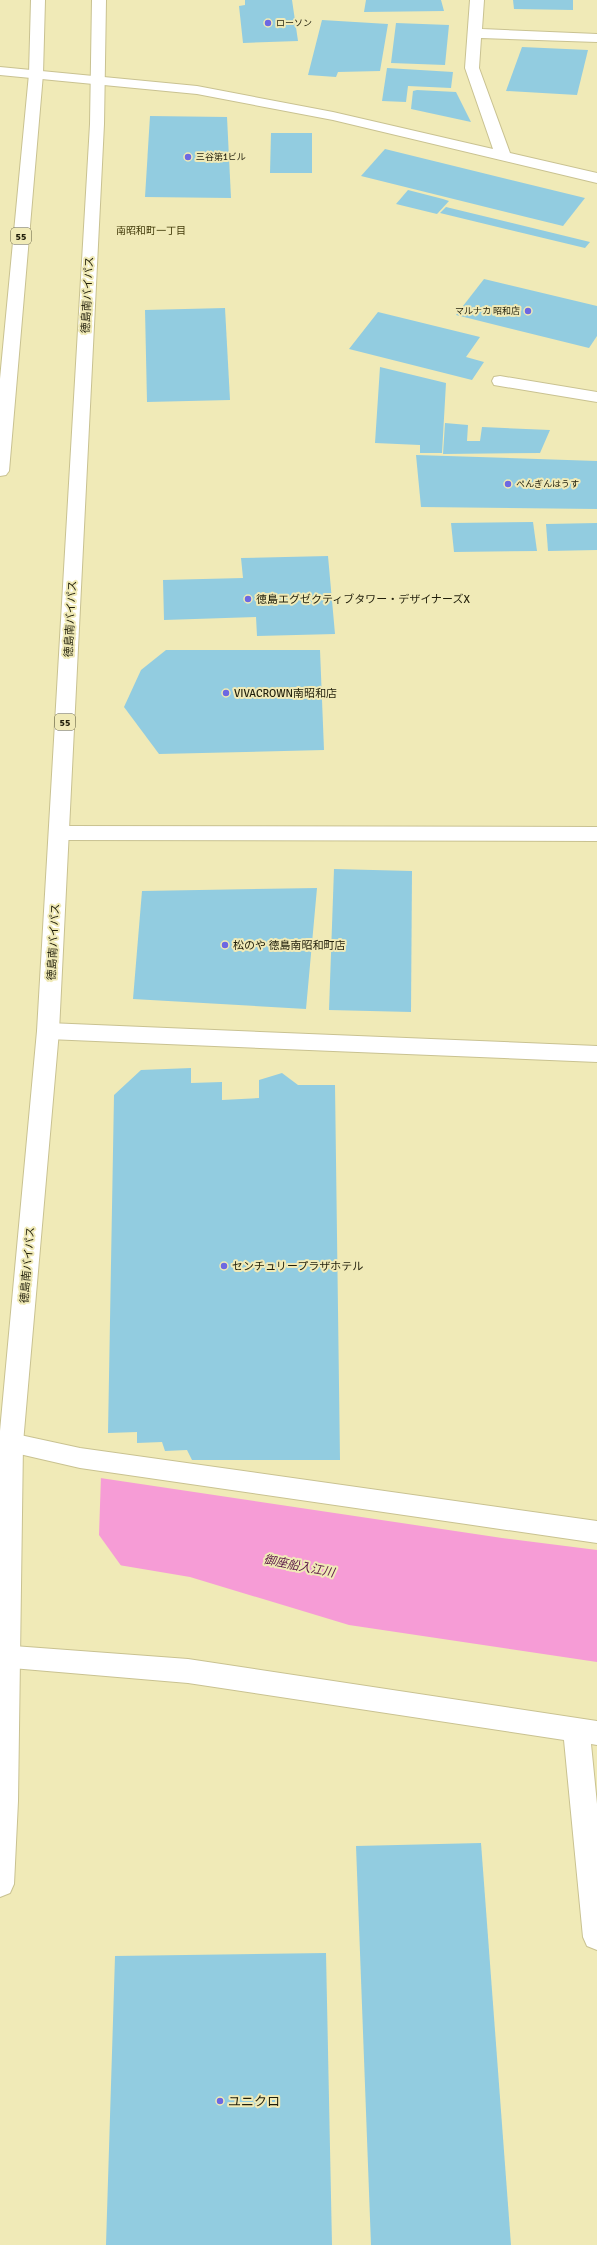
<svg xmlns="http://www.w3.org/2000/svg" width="597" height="2245" font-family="Signika,'Noto Sans JP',sans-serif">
<rect width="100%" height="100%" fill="#f0eab7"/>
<!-- water -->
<polygon fill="#f69cd6" points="0,1463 502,1538 597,1550 597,1662 349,1625 190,1577 0,1545"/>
<!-- pier -->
<polygon fill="#f0eab7" points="0,1461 101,1476 99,1535 122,1567 0,1547"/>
<!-- building -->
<g fill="#92cce0">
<polygon points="245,0 292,0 298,41 243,43 239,6 245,5"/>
<polygon points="366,0 441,0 444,11 364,12"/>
<polygon points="513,0 573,0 573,10 514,9"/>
<polygon points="322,20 388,24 380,71 338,72 336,77 308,75"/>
<polygon points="396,23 449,25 445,65 391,63"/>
<polygon points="522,47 588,50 577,95 506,91"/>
<polygon points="387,68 453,72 451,88 408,86 406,102 382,101"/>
<polygon points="417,90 456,92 471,122 411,109 413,91"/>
<polygon points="150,116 227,117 231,198 145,197"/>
<polygon points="271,133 312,133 312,173 270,173"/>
<polygon points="385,149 585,198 563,226 361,176"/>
<polygon points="408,190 443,199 449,201 437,214 396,204"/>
<polygon points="446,207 590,242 585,248 440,213"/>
<polygon points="484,279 597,306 597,336 589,348 456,315"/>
<polygon points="225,308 230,400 147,402 145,310"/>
<polygon points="378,312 480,337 466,357 484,362 472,380 349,349"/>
<polygon points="380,367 446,383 442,453 420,453 420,445 375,443"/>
<polygon points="445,423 468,425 467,441 480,441 482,427 550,430 540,453 443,454"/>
<polygon points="416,455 597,461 597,509 421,507"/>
<polygon points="533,522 537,551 454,552 451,523"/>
<polygon points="597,523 597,550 548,551 546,524"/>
<polygon points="328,556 335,634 257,636 256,617 164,620 163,580 243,578 241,558"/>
<polygon points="166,650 320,650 324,750 159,754 124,707 141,670"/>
<polygon points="334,869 412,871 411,1012 329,1010"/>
<polygon points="317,888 306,1009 133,999 142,891"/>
<polygon points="191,1068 191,1083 222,1082 222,1100 259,1098 259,1080 282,1073 298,1085 335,1085 340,1460 192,1460 187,1450 165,1451 162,1442 137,1443 137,1432 108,1433 114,1095 141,1070"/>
<polygon points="481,1843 511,2245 371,2245 356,1846"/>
<polygon points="326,1953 332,2245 106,2245 115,1956"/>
</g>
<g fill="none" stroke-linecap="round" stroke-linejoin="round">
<defs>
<g id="minor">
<polygon points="470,0 484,0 482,29 597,34 597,42 481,38 479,68 510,153 597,173 597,183 333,120 197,94 0,75 0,67 197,86 333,112 493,149 465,68"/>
<polygon points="500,376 597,392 597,402 494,385 492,381 494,377"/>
<polygon points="59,826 597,827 597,841 59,840 52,838 49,833 52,828"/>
<polygon points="48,1023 597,1046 597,1062 48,1039 40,1037 37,1031 40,1025"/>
<polygon points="11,1433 80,1448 597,1521 597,1543 80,1468 2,1450 0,1441 2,1436"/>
<polygon points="0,1645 188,1659 597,1721 597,1745 591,1744 597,1804 597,1950 587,1946 583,1937 564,1740 188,1683 0,1667"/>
</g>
<g id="highway">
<polygon points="31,0 45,0 43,74 9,471 6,475 0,476 0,379 29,74"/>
<polygon points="92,0 106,0 104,124 59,1031 23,1443 18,1801 14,1884 10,1893 0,1897 0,1431 37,1031 90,124"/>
</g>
</defs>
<!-- minor casing -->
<use href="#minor" stroke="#c9c291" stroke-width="2"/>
<!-- highway casing -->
<use href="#highway" stroke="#c9c291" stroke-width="2"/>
<!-- minor -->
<use href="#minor" fill="#fff" fill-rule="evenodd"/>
<!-- highway -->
<use href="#highway" fill="#fff" fill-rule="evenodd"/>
</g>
<!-- markers -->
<g fill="#6d68e2" stroke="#f0eab7" stroke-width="1.5">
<circle cx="268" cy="23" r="4"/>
<circle cx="188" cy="157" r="4"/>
<circle cx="528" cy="311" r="4"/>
<circle cx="508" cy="484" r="4"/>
<circle cx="248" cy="599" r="4"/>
<circle cx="226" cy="693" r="4"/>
<circle cx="225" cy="945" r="4"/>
<circle cx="224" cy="1266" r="4"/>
<circle cx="220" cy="2101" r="4"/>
</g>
<g text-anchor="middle" stroke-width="4" stroke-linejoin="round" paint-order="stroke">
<!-- far-poi labels -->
<g font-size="9" fill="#211f0b" stroke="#f0eab7" text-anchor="start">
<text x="276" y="26">ローソン</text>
<text x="196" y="160">三谷第1ビル</text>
<text x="520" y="314" text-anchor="end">マルナカ 昭和店</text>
<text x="516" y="487">ぺんぎんはうす</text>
</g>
<!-- far-neighbourhood labels -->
<g font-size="10" fill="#413a09" stroke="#f0eab7">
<text x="151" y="234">南昭和町一丁目</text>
</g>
<!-- shield labels -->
<g fill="#f0eab7" stroke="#5f5c3f" stroke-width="1">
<rect x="11" y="228" width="20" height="16" rx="3"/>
<rect x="55" y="714" width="20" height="16" rx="3"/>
</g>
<g font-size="10" font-weight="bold" fill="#211f0b">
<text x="21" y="240">55</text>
<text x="65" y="726">55</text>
</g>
<!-- street labels -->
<g font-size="11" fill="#211f0b" stroke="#f0eab7">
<text transform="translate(87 295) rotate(-87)" y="4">徳島南バイパス</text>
<text transform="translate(70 619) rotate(-87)" y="4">徳島南バイパス</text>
<text transform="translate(53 942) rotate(-87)" y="4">徳島南バイパス</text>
<text transform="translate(27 1265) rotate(-85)" y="4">徳島南バイパス</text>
</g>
<!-- poi labels -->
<g font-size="11" fill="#211f0b" stroke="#f0eab7" text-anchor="start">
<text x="256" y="603">徳島エグゼクティブタワー・デザイナーズX</text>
<text x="234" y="697">VIVACROWN南昭和店</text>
<text x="233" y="949">松のや 徳島南昭和町店</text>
<text x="232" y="1270">センチュリープラザホテル</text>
</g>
<!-- water labels -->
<g font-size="12" font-style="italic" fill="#591546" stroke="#f0eab7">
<text transform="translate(299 1566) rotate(11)" y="4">御座船入江川</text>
</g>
<!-- near-poi labels -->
<g font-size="13" fill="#211f0b" stroke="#f0eab7" text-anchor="start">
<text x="228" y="2106">ユニクロ</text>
</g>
</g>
</svg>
